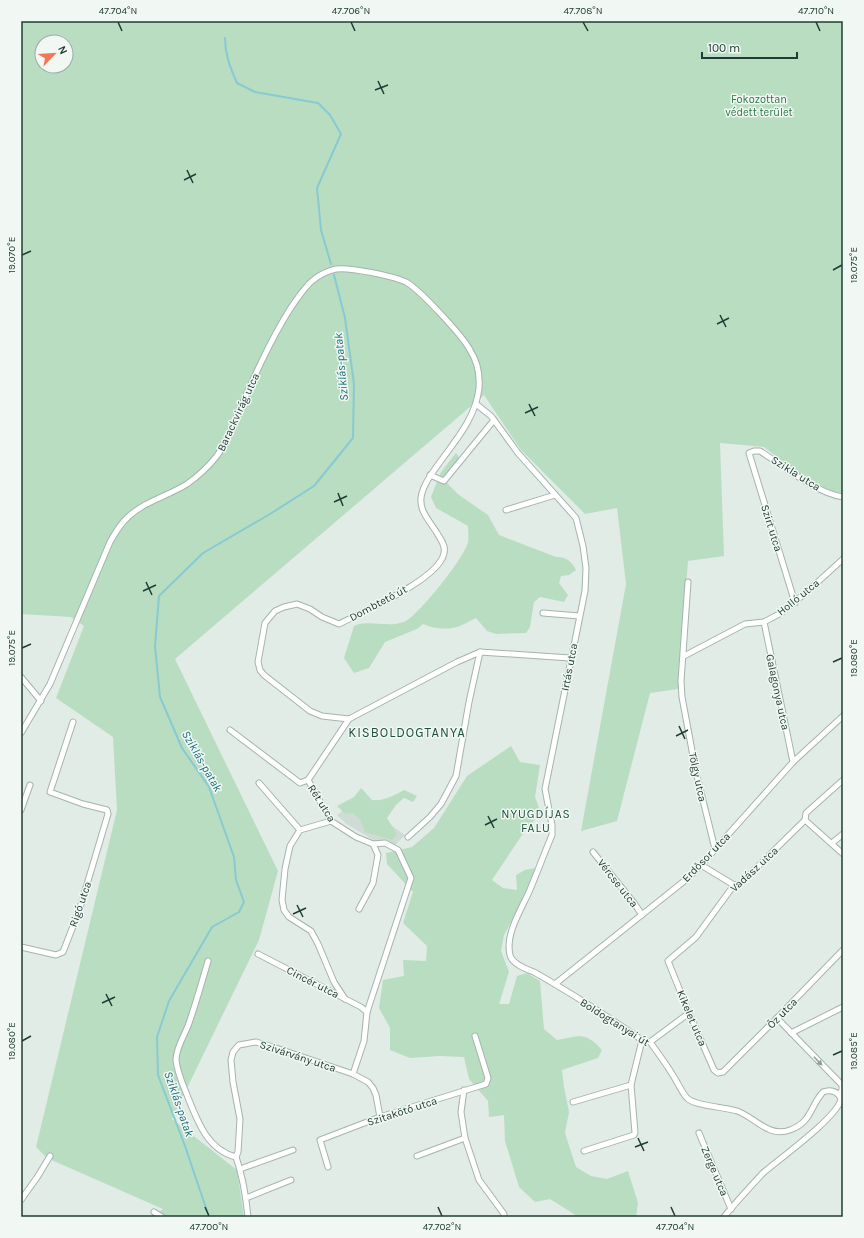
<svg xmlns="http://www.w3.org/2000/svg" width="864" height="1238" font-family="Karla,sans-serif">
<rect width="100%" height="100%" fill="#e1ece6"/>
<!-- built -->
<polygon fill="#cfdbd5" points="356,801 405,835 394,846 385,840 375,841 345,823 337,815"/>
<!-- green -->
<g fill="#b9ddc1" fill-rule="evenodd">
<path d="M21,21H843V493L819,490L764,447L720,443L724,556L688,561L678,689L650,693L617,821L581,831L626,584L617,508L585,514L521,450L484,395L175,659L278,871L259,940L172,1119L237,1170L244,1217H153L163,1209L47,1158L36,1147L117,810L113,737L56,698L84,626L71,617L21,614ZM42,42H66V66H42Z"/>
<path d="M456,453L460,459L446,482L459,495L488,515L499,535L556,557C567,557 571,561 576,570L569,575L561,576L559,583L568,595L564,602L540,597L534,602L530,627L526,633L496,634L487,631L476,618C471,620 467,623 462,625C449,631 435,629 423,624L417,629L385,642L369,668L354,673L344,658L354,626C370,619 389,629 406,621C420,613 465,557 468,542C469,537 468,531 468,526L436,508L431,497L441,472Z"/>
<path d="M511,746L520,762L540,765L535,797L541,813L524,832L492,880L503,888L517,890L516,875L525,870L535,868L521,903L504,935L501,951L509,972L499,1004H509L517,976L527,973L540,981L544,1029L557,1040C580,1036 585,1031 602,1050L598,1058L562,1070L564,1087L569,1112L565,1133L576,1167L591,1176L607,1179L628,1171L638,1203L636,1217H576L574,1214L550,1199L535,1202L519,1187L505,1141L504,1115L489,1117L488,1101L469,1079L464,1057L440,1056L410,1058L390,1050V1028L379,1008L383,980L404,976L403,960L426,961L427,946L403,923L413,892L387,864L386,853L412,847L434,828L467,776Z"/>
<path d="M361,788L372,800C385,801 393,796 404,790L417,796L413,802L404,798L396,805L387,818L397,834L392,840L365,832L360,819L353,813L345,814L337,806L354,797Z"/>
</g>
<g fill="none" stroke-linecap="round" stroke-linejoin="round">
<!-- stream -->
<g stroke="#88cad2" stroke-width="2">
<path d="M225,38C225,55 230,67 237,83L255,92L318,103L330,115L341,134L317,188L321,230L331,264"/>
<polyline points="209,1217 185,1146 158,1075 157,1037 169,1001 212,927 239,912 244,902 236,880 234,857 209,787 182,748 160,697 155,646 159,596 203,553 270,514 314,486 353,438 354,384 345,318 334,275"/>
</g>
<defs>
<g id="street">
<path d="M476,404L491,416L518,453L576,518L583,546L586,568L585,591L545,789L552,825V835C544,854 537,873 529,892C521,910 505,934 510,955C512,964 526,969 534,972C571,993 607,1016 642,1040L650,1042C658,1053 667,1065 674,1077C678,1083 682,1093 687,1098C694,1106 725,1107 737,1111C755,1117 768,1138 790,1130C812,1122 810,1106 823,1092C830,1089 838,1091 841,1099C838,1117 779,1159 763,1173C750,1187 736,1202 724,1217"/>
<polyline points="430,475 444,481 494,420"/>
<polyline points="506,510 555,495"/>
<polyline points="688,582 681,681 682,697 696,772 715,849"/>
<path d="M795,603L749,453L754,451H760C783,466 816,493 843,497"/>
<polyline points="543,613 579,616"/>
<polyline points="764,622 793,762"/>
<polyline points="684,656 745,624 764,622 781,613 809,590 843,559"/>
<polyline points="21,677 41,701"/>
<polyline points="230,730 300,783 308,780"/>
<path d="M21,733L50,684L110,542C115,533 120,524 128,517C145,501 168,496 187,484C197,477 208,467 216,457C227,443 233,425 240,409C255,375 270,341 290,309C297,299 303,289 312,281C319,275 327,271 336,269C350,267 393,276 406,282C420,290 462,335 470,350C477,361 480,375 479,388C476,417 456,440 440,462C433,472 425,481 422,493C417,509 429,520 437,533C440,539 446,545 444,553C440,579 362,612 339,624L322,617L310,609L297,604L284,607L275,611L265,623L258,662L260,670L264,675L310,711L322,716L349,719L457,662L480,652L570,658"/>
<polyline points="308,780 331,821 356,837 373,844 385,843 398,850 411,878 367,1012 364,1041 353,1074"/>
<polyline points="308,780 349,719"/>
<polyline points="843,780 806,813 805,820 740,884 734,885 696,937 668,961 689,1013 714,1070 718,1073 723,1072 777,1018 843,950"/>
<polyline points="259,783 300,830"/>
<polyline points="21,810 30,785"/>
<polyline points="805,820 843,854"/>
<polyline points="331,821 300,830 290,846 285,869 282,900 284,910 289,917 311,931 318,944 334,982 345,999"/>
<polyline points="408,837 430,817 441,804 456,776 469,702 480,652"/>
<polyline points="832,843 843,834"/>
<polyline points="593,852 634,903 642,915"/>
<polyline points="701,865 734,885"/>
<polyline points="359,909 373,883 378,855 373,844"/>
<polyline points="21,947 56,955 63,952 79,911 108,814 107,810 83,804 50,792 73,722"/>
<polyline points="258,954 361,1007 367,1012"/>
<path d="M208,961C202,982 196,1003 189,1023C185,1035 176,1047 176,1060C177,1072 183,1085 187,1095C197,1120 207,1150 236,1157"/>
<polyline points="555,984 688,878 701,865 793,762 843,716"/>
<polyline points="777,1018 842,1085 842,1090 839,1095"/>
<polyline points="791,1033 843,1007"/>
<polyline points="650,1042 689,1013"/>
<polyline points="464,1090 461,1112 465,1138 479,1180 504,1214 504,1217"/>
<polyline points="573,1102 631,1085"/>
<polyline points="699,1133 731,1209"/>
<polyline points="584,1151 634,1135 635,1133 631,1085 642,1040"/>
<polyline points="417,1156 465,1138"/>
<polyline points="328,1167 320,1140 380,1117 486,1084 488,1078 475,1036"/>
<polyline points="240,1169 293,1150"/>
<polyline points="246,1198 291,1180"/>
<polyline points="21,1200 38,1176 50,1156"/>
<polyline points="154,1212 162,1217"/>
<path d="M248,1217C246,1197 243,1177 236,1157L238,1152L240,1119L233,1082L231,1060L233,1052L239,1045L256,1042L273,1047L353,1074L368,1082L373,1088L376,1095L380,1117"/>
</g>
</defs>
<!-- street casing -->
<use href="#street" stroke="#a4b4ad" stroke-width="7"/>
<!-- street -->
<use href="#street" stroke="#fff" stroke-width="5"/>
</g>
<!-- one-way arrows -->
<defs><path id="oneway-solid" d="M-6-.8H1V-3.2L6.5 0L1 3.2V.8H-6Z"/></defs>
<use fill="#909e9a" href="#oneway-solid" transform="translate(818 1061) rotate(46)"/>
<!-- ticks -->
<path fill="none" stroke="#213c34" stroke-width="1.5" d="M118,22L122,31M351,22L355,31M583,22L588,31M816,22L820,31M378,81L384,94M375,90L388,85M187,170L193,183M184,180L196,174M22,255L31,251M833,270L842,265M720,315L726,327M717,324L729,318M529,404L535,416M525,413L538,407M338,493L343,506M334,502L347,496M146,582L152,595M143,591L156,585M22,648L31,644M833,662L842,658M679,726L685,739M676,736L688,730M488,816L494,828M485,825L497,819M297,905L303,917M293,914L306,908M106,994L112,1006M102,1003L115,997M22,1041L31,1036M833,1055L842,1051M638,1138L644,1151M635,1147L648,1142M205,1207L209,1216M438,1207L442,1216M671,1207L675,1216"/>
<g text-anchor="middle" stroke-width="3" stroke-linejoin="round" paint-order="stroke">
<!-- park labels -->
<g font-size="11" fill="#2b7444" stroke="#f1f8f4">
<text x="759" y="103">Fokozottan<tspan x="759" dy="13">védett terület</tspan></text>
</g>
<!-- street labels -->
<g font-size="11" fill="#213c34" stroke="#f1f8f4">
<text transform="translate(238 412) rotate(-65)" y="4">Barackvirág utca</text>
<text transform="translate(796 473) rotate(32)" y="4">Szikla utca</text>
<text transform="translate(772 528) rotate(73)" y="4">Szirt utca</text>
<text transform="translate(798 597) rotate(-39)" y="4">Holló utca</text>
<text transform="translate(378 603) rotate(-28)" y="4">Dombtető út</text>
<text transform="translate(569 667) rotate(-79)" y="4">Irtás utca</text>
<text transform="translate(778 692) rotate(78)" y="4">Galagonya utca</text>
<text transform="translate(698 777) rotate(78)" y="4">Tölgy utca</text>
<text transform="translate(322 803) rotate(58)" y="4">Rét utca</text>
<text transform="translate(706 857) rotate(-46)" y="4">Erdősor utca</text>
<text transform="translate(754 869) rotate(-43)" y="4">Vadász utca</text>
<text transform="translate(618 883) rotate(52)" y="4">Vércse utca</text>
<text transform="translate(80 904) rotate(-71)" y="4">Rigó utca</text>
<text transform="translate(313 982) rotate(27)" y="4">Cincér utca</text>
<text transform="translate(782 1013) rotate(-46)" y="4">Őz utca</text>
<text transform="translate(692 1018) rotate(67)" y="4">Kikelet utca</text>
<text transform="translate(615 1022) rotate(32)" y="4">Boldogtanyai út</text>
<text transform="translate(298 1056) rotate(18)" y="4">Szivárvány utca</text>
<text transform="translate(402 1111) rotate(-18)" y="4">Szitakötő utca</text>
<text transform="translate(715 1171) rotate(67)" y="4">Zerge utca</text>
</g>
<!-- water labels -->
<g font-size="12" font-style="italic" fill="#1a6d79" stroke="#f1f8f4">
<text transform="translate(341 367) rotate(-95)" y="4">Sziklás-patak</text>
<text transform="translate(202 761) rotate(60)" y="4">Sziklás-patak</text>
<text transform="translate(179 1104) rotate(71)" y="4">Sziklás-patak</text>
</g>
<!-- neighbourhood labels -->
<g font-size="12" letter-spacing="1" fill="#1d4f40" stroke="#f1f8f4">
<text x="536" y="818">NYUGDÍJAS<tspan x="536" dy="14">FALU</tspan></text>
</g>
<!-- quarter labels -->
<g font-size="13" letter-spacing="1" fill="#1d4f40" stroke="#f1f8f4">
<text x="407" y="737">KISBOLDOGTANYA</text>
</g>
</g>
<!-- border -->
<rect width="864" height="1238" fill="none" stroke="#f1f8f4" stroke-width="44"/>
<!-- north arrow -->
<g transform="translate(54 54) rotate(65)"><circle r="19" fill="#f1f8f4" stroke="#9eada7"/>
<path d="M0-3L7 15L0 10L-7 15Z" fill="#f47657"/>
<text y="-6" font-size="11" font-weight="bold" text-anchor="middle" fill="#213c34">N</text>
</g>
<!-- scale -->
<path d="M702 52v6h95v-6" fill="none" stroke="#213c34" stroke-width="2"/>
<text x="708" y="52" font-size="12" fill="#213c34" stroke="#f1f8f4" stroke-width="3" paint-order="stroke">100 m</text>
<rect x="22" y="22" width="820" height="1194" fill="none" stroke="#213c34" stroke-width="1.5"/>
<g font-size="10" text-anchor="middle" fill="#213c34">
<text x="118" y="14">47.704°N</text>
<text x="351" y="14">47.706°N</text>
<text x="583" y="14">47.708°N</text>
<text x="816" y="14">47.710°N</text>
<text transform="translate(11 255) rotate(-90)" y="4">19.070°E</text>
<text transform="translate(853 265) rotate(-90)" y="4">19.075°E</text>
<text transform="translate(11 648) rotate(-90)" y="4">19.075°E</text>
<text transform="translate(853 658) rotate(-90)" y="4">19.080°E</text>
<text transform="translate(11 1041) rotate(-90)" y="4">19.080°E</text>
<text transform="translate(853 1051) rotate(-90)" y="4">19.085°E</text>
<text x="209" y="1230">47.700°N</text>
<text x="442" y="1230">47.702°N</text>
<text x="675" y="1230">47.704°N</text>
</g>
</svg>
